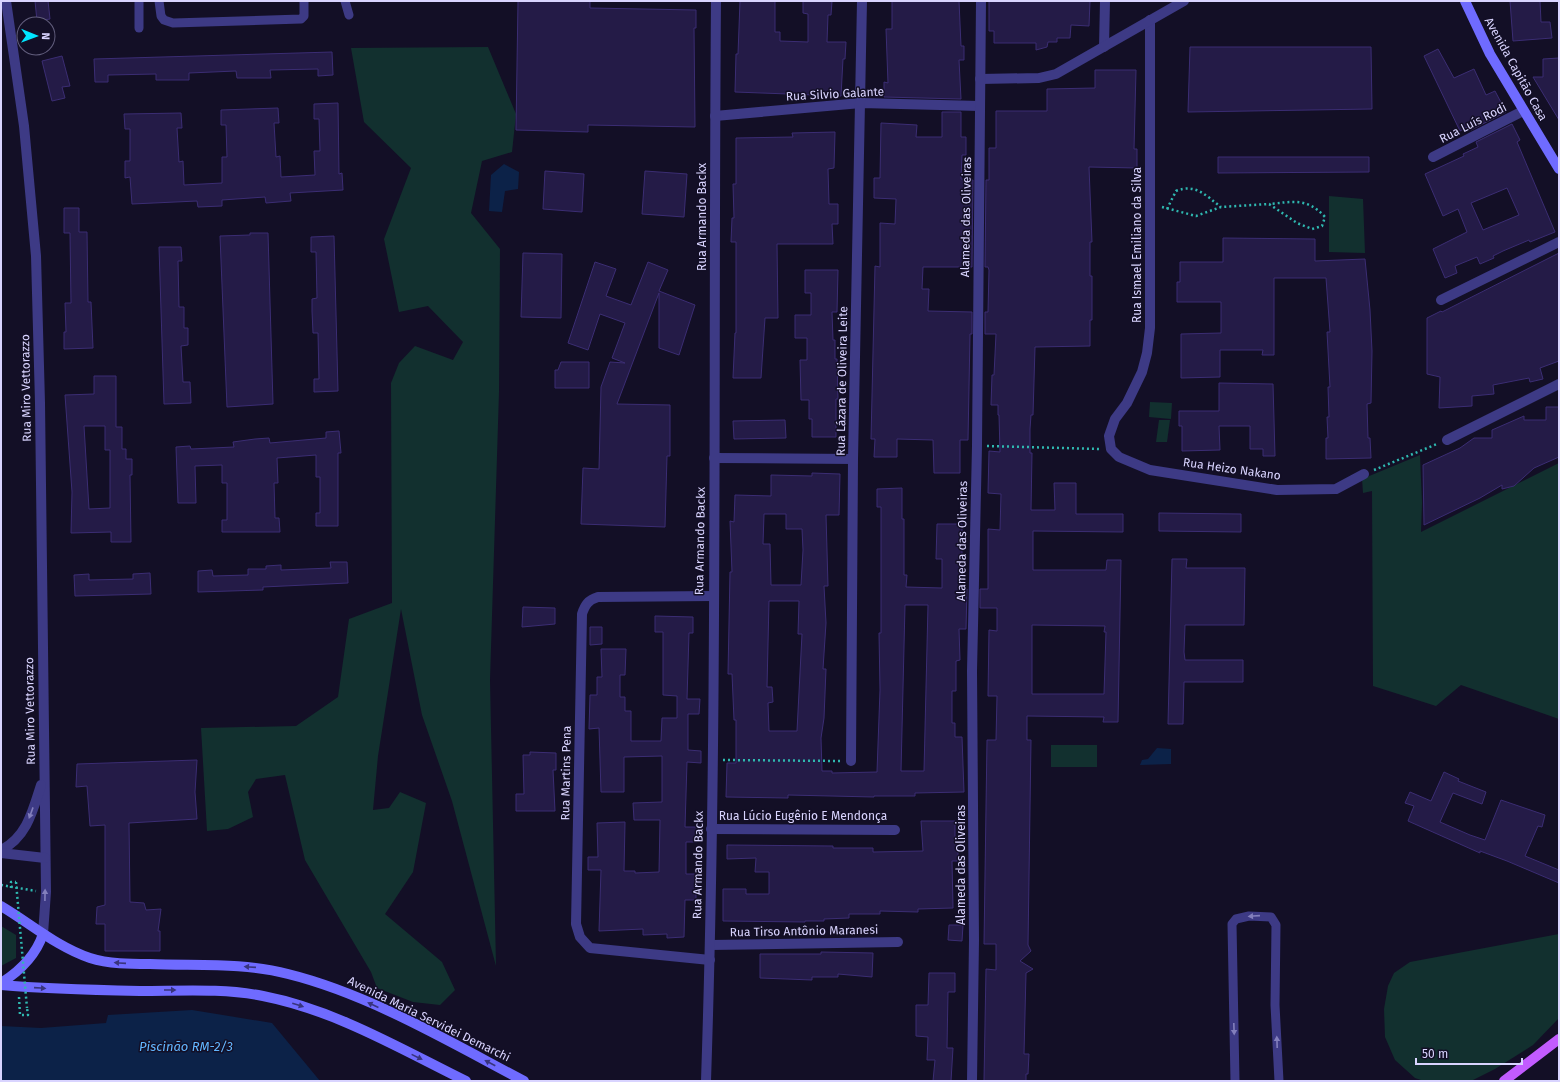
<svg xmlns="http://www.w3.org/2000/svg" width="1560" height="1082" font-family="'Fira Sans',sans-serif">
<rect width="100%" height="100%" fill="#130f26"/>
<!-- green -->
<g fill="#12302f">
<polygon points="488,47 516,114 512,152 482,161 471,213 500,249 499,392 490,680 496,966 452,801 422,715 401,609 378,756 373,810 389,808 400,792 426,803 413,872 385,914 442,962 455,990 440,1005 413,1002 377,988 371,972 305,860 285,775 256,779 248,792 253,817 228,829 207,831 201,728 296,726 338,697 349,619 392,603 391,383 399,363 415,346 453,360 463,342 428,306 399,312 384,239 411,168 364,122 351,48"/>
<polygon points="1329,196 1363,199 1365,253 1329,252"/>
<polygon points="1150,402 1172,403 1171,419 1149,417"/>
<polygon points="1159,420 1170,420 1167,442 1156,442"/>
<polygon points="1420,455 1422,503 1421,532 1559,463 1559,719 1461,685 1436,706 1373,686 1372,491 1363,493 1362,479"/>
<rect x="1051" y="745" width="46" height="22"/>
<polygon points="1,926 16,935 16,958 1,966"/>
<polygon points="1559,934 1559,1018 1533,1045 1495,1069 1471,1081 1424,1081 1415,1078 1395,1060 1385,1037 1384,1009 1388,986 1394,973 1410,962"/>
</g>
<!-- water -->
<g fill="#0c2248">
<polygon points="504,164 519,172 518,189 505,191 502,212 489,211 491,175"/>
<polygon points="1157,748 1171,749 1171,764 1140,765 1142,760 1148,759"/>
<polygon points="192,1010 272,1023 320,1081 1,1081 1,1026 41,1028 106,1023 108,1015"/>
</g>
<!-- building -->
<g fill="#241b47" stroke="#3b2d73" fill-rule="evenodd">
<polygon points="35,1 48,1 50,19 37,21"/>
<polygon points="518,1 590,1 590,8 696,10 696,28 694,28 695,127 588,125 588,132 516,130"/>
<polygon points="740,1 775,1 775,32 780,32 780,41 808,42 808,14 803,13 803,1 832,1 831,15 828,15 827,42 846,42 845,59 843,59 841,96 735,92 736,54 738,54"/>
<polygon points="892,1 959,1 961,46 964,46 964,60 959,60 961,99 884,97 884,82 888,83 886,29 892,29"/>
<polygon points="989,1 1090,1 1089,26 1071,25 1070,38 1057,38 1057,42 1048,42 1047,47 1036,50 1036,43 994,43 994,31 989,31"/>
<polygon points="1510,1 1540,1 1541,22 1550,22 1552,38 1513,41"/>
<polygon points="1190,47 1371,47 1372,109 1188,112"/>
<polygon points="1438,49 1454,78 1474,69 1486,95 1495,91 1506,112 1471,130 1469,126 1460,131 1424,56"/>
<polygon points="332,52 333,75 318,76 318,69 270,70 271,78 237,78 236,71 189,73 189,80 156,80 156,74 108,75 108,82 95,82 94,59"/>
<polygon points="62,56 70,86 62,87 65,98 52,101 42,61"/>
<polygon points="1559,58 1559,120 1533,77 1543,77 1543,59"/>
<path d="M1095,70H1136L1134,149H1137V168L1089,167L1092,242H1090V276H1092V320H1090V346L1035,347L1033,415H1031L1030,429V453H1032L1031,510H1055L1054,483H1076V514H1123V532L1033,531V570H1106L1107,560H1121L1118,722H1103L1104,717L1027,716V740H1031L1028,945L1031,951L1020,961L1033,969L1026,973L1024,1054H1029L1028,1074H1026V1081H984L986,969L996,970V944H984L987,740H996L997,696H988L989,630L997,631V608H980V589H988V529L1000,530L1001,494L988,493L989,451L1000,452L999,415H998V405H991L992,375H994L996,334H985V312H988L989,270L988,267H985L986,180H989V148H996V111H1047V89L1095,88ZM1032,625L1105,626L1104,632H1106L1104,694H1032Z"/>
<polygon points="338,103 339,174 342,173 343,190 290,193 291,201 266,203 265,197 222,200 222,206 198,207 197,201 132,204 130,177 125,178 125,161 130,161 130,129 125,129 124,114 181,113 182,128 177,128 179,162 183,161 184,185 222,183 222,157 227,157 226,125 221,125 221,110 278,108 279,123 274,123 276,157 280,156 281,177 315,175 314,151 320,151 319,119 314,119 314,104"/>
<polygon points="942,112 961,112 961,137 966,137 966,155 962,155 961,179 973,180 972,267 923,267 922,289 929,289 928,311 972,312 972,334 970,334 968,440 960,440 960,473 934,473 933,440 897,439 897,457 874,457 875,439 871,439 875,266 880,267 880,223 895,224 896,199 874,198 874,178 880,178 881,123 917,125 916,137 942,137"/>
<path d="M1512,124L1520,140L1517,142L1555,232L1530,242L1529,240L1503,251L1493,256L1494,258L1480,264L1477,257L1455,266L1457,273L1445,278L1433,249L1467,232L1458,209L1443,216L1425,174L1464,156L1463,154L1478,147L1476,142ZM1507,188L1519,215L1483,230L1471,203Z"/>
<polygon points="835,132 834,168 828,169 829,204 838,204 838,224 832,224 833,244 777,244 778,318 765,318 761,378 733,378 735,333 736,333 736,242 731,242 732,218 734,218 733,184 736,184 736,138 793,137 792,133"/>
<polygon points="1218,157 1369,157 1369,172 1218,173"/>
<polygon points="545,171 584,174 582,212 543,209"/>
<polygon points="645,171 687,174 684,217 642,214"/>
<polygon points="64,208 79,208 79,232 87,232 88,302 91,302 93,348 64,349 64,332 66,332 65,303 71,303 70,233 64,233"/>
<polygon points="250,233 268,233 273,404 227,407 220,236 250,235"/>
<polygon points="334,236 338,391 314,392 314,379 319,379 318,333 313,333 312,311 312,299 317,298 316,252 311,252 311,237"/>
<polygon points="1223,238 1315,239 1315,261 1365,259 1370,310 1372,351 1371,403 1367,404 1368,438 1370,438 1371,458 1326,459 1326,438 1328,438 1327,417 1329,417 1328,387 1330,387 1327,332 1330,332 1326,278 1274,278 1274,355 1262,355 1263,350 1220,350 1220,377 1181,378 1181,334 1221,333 1221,302 1177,302 1177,282 1180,282 1180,262 1223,262"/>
<polygon points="159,247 181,247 182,261 178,261 179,307 184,307 184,328 188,328 188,345 181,346 183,382 190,382 191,403 164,404"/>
<polygon points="523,253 562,254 561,318 521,317"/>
<polygon points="1559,253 1559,361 1540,368 1543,379 1530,382 1529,378 1493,385 1494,394 1472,396 1472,406 1439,408 1440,377 1427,374 1427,318 1441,311 1442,312"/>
<polygon points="595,262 616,269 606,296 631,305 648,262 668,270 659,291 695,305 679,355 659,348 659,293 617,404 670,405 670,456 667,456 665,527 581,524 583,468 599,469 601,387 610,362 625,363 612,358 625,323 600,314 588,350 568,343"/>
<polygon points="805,270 838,270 837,312 832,312 833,340 835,340 835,359 837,359 838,399 836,399 836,437 812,437 812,419 809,419 809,400 801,400 800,360 807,360 807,338 795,338 795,315 811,315 811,293 805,293"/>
<polygon points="561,362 589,362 589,388 555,388 555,370 558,370"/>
<path d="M94,376H116V427H122V449H126V459H132V475H130L131,542H111V532L71,533L72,492L65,395L94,394ZM84,426H105V450H110V508L89,509Z"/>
<polygon points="1219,383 1273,384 1275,456 1263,456 1263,449 1250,449 1250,426 1219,426 1220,450 1182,451 1182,426 1179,426 1179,411 1219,411"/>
<polygon points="1546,407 1559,407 1559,457 1534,468 1514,486 1502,489 1502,485 1480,498 1424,525 1423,465 1460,448 1474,438 1492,438 1492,430 1524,416 1524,420 1546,420"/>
<polygon points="785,420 786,438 734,439 733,421"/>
<polygon points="339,431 341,453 338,453 338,526 316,526 316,513 320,513 320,477 316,477 316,455 277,458 278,483 274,483 275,518 279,518 280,532 222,532 222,520 227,520 227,483 222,483 222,465 195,466 196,503 178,503 176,447 190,446 191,449 234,447 233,442 255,439 269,438 270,443 326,438 326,432"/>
<path d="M812,473L840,474L839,515H826L828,586H824L826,623L823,669H826L824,718L821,738L822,771H832V773L877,772L880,690L879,633H881V507H877V489L902,488V519H904V575H907L906,587L942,588V559H936L937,524H962V569H964L963,589H967L966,629H959L960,660L956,661V691H952V723H955V737H962L964,792L915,793V796H874V797L788,795V798L726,797L727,763H736V720H734L732,674H728L730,572H732L730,521L734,522L735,495L771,496V475L812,476ZM764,514H786V529H802L803,550L801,585H771L770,544H763ZM769,601H799L798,634H802L797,731H769L768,703L773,702L772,687H767ZM905,605H928L924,771H901Z"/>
<polygon points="1159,513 1241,514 1241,532 1159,531"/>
<polygon points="1172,559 1187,559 1186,568 1245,568 1244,625 1185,625 1184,652 1185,660 1243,660 1243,682 1184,682 1183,724 1168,724"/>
<polygon points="330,562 347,562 348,583 263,587 263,590 198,592 198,571 212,570 213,576 248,575 248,569 266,569 266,566 281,565 281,570 331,568"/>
<polygon points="150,573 151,594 75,596 74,575 89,574 89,580 133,579 133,574"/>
<polygon points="523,607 555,608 555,624 522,627"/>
<polygon points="655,616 693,617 693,633 689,633 687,699 700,699 699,714 688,714 688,750 701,751 701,763 687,762 685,827 697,827 697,842 686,842 686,874 696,874 696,900 685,900 684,937 667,938 667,934 643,935 643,929 599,931 601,870 588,870 588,857 598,857 597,823 625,822 624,871 635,871 635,873 659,872 660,820 634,820 633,803 662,802 662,756 624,757 624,792 601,792 599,728 589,729 590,695 597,695 597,677 602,677 601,649 626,649 625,675 620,675 620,697 625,697 625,711 631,711 631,741 661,741 662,718 677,718 677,696 663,695 663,632 655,632"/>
<polygon points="590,627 602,627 602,644 590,645"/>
<polygon points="530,752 556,753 556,770 553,770 555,811 516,811 516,794 524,794 523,755 530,755"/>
<polygon points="197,760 195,792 197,819 129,823 130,902 144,903 146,910 161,909 158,931 160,931 160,951 105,951 105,924 96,924 97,907 105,905 105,825 90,826 87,786 76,787 77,764"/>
<polygon points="1444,772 1459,779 1458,781 1486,792 1482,804 1453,793 1440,822 1470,835 1485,840 1501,800 1545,815 1542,827 1538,826 1525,856 1559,870 1559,883 1507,861 1480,851 1480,853 1408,821 1414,806 1405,803 1410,792 1431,801"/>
<polygon points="921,821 955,821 955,840 958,840 958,861 952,861 953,908 918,909 918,912 880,911 880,914 849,914 849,918 824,919 824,921 805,921 805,922 723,921 723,889 746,889 746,894 769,894 769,872 755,872 756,858 727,859 727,845 833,846 833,848 873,848 873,852 923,851"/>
<polygon points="949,925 963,925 962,941 948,940"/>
<polygon points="821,952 873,953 872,977 838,974 838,977 812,977 812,980 760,978 760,954 821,954"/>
<polygon points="929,973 955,973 955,992 948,992 947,1048 953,1048 951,1081 933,1081 935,1060 927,1060 928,1037 916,1036 916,1005 928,1005"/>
</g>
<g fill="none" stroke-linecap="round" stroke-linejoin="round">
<!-- path -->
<g stroke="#2fb8b0" stroke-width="2.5" stroke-dasharray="2 3" stroke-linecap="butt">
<path d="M1162,207L1196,216L1221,207L1269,204L1297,223L1312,229L1322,226L1325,217C1307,197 1292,202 1269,204"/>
<path d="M1167,209L1176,191C1196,183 1206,196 1221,207"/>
<polyline points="987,446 1100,449"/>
<polyline points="1374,470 1437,444"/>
<polyline points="723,760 840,761"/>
<polyline points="1,885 36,891"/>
<polyline points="11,888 11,882 16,882"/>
<polyline points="19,997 20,1015 28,1015 27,1008"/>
</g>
<!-- service -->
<g stroke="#3d3a85" stroke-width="9">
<polyline points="159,1 161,16 164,20 173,23 301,19 304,16 304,1"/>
<polyline points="345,1 349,15"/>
<polyline points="139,28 139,1"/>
<polyline points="1235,1081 1232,924 1236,919 1249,916 1271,917 1276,925 1275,1005 1279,1081"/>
</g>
<!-- minor -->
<g stroke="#3d3a85" stroke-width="10">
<polyline points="1150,20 1150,328 1147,353 1142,372 1127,403 1115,419 1109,436 1111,449 1119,457 1150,470 1277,490 1336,489 1364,474"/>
<polyline points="1104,47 1105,1"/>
<polyline points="980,79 1039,78 1056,74 1184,1"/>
<polyline points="715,116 861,103 980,106"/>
<polyline points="1433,157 1523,111"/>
<polyline points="1441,300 1559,242"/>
<polyline points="1447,440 1559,384"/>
<polyline points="714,458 853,459"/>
<polyline points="851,761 853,459 862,1"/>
<polyline points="711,829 895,830"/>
<polyline points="710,945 898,942"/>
<path d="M710,960L590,948L580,937L576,924L582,614C585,605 588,600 598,597L713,596"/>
<path d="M706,1081C718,721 713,361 716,1"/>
<polyline points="972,1081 974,940 972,671 977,446 981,1"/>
</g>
<!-- tertiary -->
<g stroke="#3d3a85" stroke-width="10">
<polyline points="6,1 24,126 36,256 40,403 46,892 43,934"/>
<path d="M1,850C27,837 33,810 41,785"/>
<polyline points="1,853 45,858"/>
</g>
<!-- secondary -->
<g stroke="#6f6bff" stroke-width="10">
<polyline points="1465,1 1490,54 1559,169"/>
<path d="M1,906C30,923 57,947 90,958C109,964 130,964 150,964C196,966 243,962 288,974C369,994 450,1042 524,1081"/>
<path d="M1,983C20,971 36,955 43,934"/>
<path d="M1,985C47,989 93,990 140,991C181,991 223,988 263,996C335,1010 401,1049 466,1081"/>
</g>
<!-- primary -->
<polyline stroke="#c25bff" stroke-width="10" points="1504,1081 1559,1039"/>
<!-- path-bridge -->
<polyline stroke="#2fb8b0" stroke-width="2.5" stroke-dasharray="2 3" stroke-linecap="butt" points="16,882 27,1008"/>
</g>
<!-- one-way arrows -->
<defs><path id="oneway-solid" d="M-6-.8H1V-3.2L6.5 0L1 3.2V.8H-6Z"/></defs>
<g fill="#837fbc">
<use href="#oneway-solid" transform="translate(31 813) rotate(110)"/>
<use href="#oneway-solid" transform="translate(45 895) rotate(-89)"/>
<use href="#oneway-solid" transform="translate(1254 916) rotate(176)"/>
<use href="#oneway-solid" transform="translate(1234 1029) rotate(88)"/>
<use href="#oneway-solid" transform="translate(1277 1042) rotate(-92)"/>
</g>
<g fill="#38347d">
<use href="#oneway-solid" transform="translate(120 963) rotate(-176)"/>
<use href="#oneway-solid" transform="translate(250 967) rotate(-176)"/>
<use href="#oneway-solid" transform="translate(40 988) rotate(4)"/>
<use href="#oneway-solid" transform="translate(170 990)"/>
<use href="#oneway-solid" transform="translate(298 1005) rotate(17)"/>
<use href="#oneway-solid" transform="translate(373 1005) rotate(-155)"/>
<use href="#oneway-solid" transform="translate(417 1057) rotate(26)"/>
<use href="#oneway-solid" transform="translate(490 1063) rotate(-152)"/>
</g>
<g text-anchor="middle" stroke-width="3" stroke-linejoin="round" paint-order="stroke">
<!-- street labels -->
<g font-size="12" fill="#d9d4ff" stroke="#130f26">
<text transform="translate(1516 69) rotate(61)" y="4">Avenida Capitão Casa</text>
<text transform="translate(835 94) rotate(-3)" y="4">Rua Silvio Galante</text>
<text transform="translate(1473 123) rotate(-27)" y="4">Rua Luís Rodi</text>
<text transform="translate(702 217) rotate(-90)" y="4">Rua Armando Backx</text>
<text transform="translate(966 217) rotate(-89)" y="4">Alameda das Oliveiras</text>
<text transform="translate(1137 245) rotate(-90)" y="4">Rua Ismael Emiliano da Silva</text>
<text transform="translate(842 381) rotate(-89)" y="4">Rua Lázara de Oliveira Leite</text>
<text transform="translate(26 388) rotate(-91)" y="4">Rua Miro Vettorazzo</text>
<text transform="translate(1232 469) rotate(8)" y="4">Rua Heizo Nakano</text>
<text transform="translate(700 541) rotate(-89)" y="4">Rua Armando Backx</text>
<text transform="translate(962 541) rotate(-89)" y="4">Alameda das Oliveiras</text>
<text transform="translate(30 711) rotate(-91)" y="4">Rua Miro Vettorazzo</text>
<text transform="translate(566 773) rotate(-89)" y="4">Rua Martins Pena</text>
<text x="803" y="820">Rua Lúcio Eugênio E Mendonça</text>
<text transform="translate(698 865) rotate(-89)" y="4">Rua Armando Backx</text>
<text transform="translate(961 865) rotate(-90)" y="4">Alameda das Oliveiras</text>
<text transform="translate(804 931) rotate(-1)" y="4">Rua Tirso Antônio Maranesi</text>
<text transform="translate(429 1019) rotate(26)" y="4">Avenida Maria Servidei Demarchi</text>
</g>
<!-- water labels -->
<g font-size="13" font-style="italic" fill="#62b6ff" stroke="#130f26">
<text x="186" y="1051">Piscinão RM-2/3</text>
</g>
</g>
<!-- border -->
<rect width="1560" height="1082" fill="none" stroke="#d9d4ff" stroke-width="4"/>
<!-- north arrow -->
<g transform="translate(36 36) rotate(91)"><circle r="19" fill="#130f26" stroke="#625e7d"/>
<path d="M0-3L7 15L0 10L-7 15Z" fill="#00e5ff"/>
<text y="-6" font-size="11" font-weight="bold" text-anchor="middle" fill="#d9d4ff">N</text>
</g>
<!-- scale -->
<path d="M1416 1058v6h106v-6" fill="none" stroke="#d9d4ff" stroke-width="2"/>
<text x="1422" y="1058" font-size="12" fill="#d9d4ff" stroke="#130f26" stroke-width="3" paint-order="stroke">50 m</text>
</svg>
